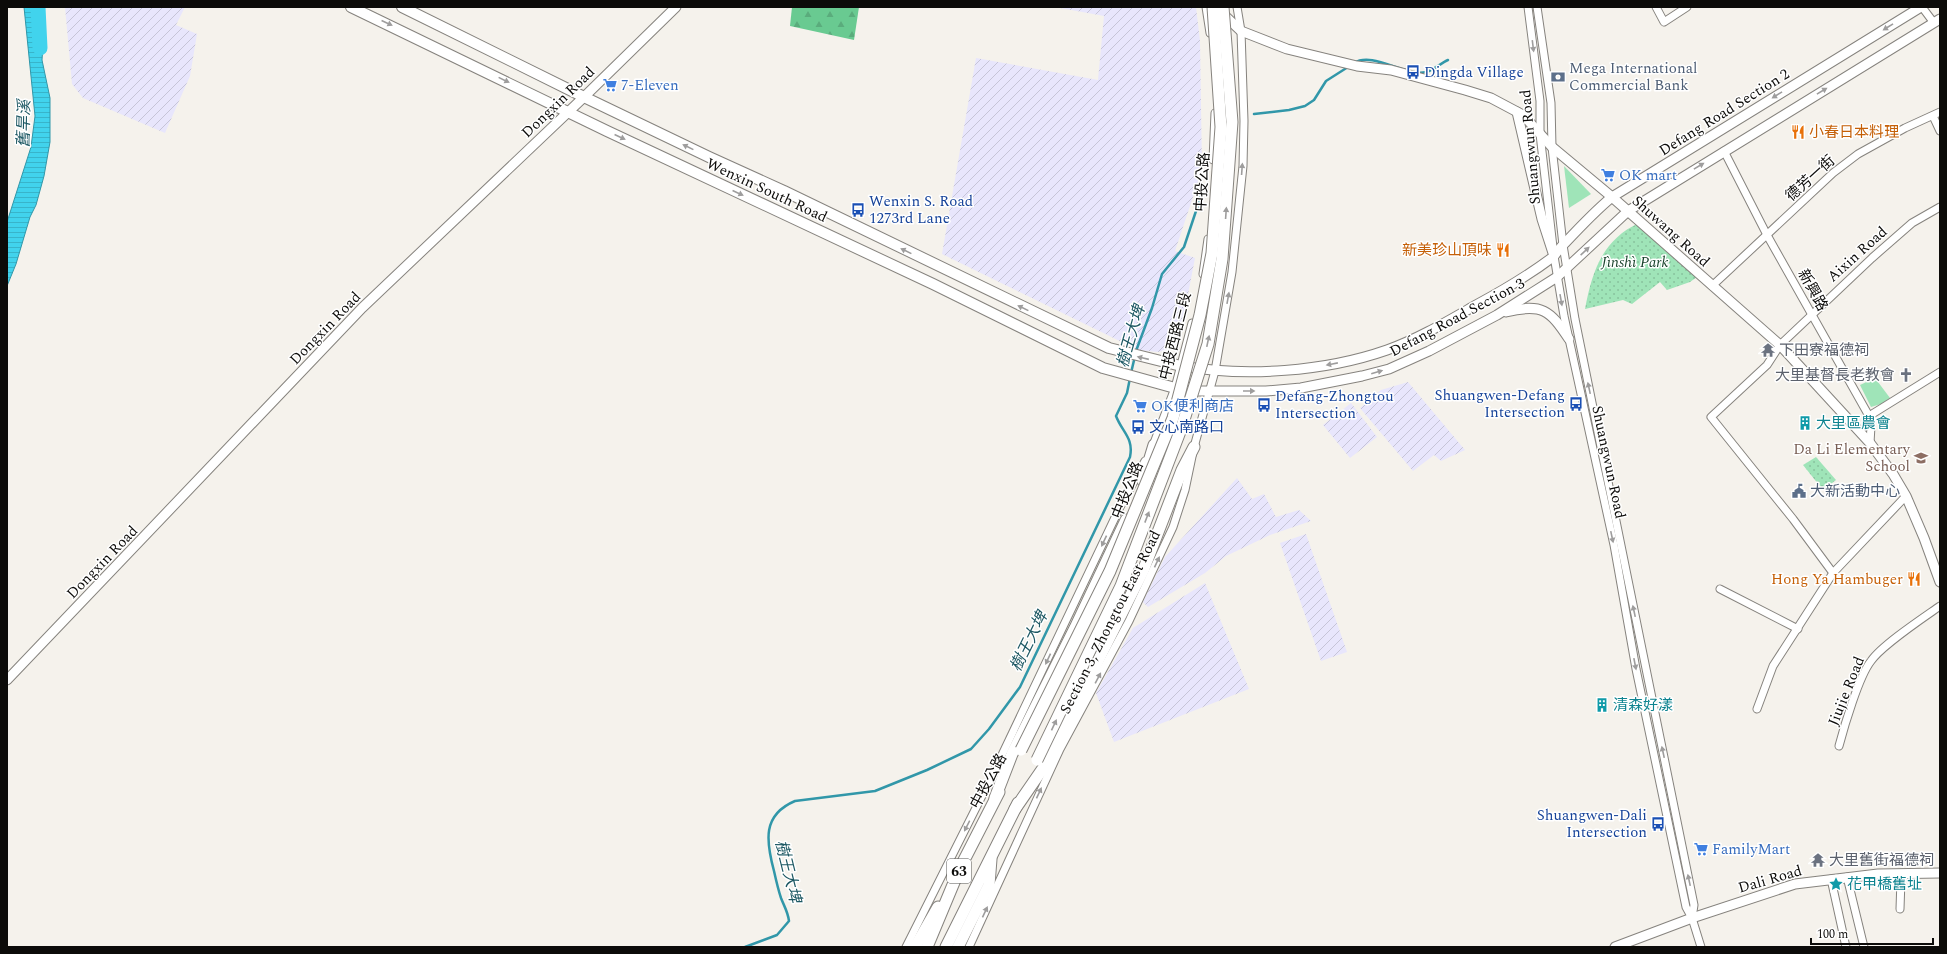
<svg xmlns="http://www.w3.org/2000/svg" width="1947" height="954" font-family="Spectral,'Noto Sans TC',serif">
<defs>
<pattern id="industrial-furrows" width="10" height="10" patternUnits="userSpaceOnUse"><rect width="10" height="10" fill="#e8e6fc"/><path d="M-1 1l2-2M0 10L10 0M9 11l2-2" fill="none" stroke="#c6c4d7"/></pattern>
<pattern id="forest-firs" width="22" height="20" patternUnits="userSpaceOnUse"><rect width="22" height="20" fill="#69ca91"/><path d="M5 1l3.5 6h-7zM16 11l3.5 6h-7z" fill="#5aac7c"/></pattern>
<pattern id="park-dots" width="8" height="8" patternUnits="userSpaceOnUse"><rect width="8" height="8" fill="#9fe4b8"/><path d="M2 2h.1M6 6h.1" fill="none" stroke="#88c29d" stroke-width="1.8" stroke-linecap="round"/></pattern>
<pattern id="water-rules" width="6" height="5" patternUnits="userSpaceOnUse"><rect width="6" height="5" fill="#41d3ed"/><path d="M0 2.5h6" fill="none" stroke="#38b4ca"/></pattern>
</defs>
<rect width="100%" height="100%" fill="#f5f2ec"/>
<!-- industrial -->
<g fill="url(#industrial-furrows)">
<polygon points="65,7 185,7 176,25 197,34 190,76 165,133 83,98 72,84"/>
<polygon points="1055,7 1196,7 1200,41 1202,170 1175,251 1195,258 1179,341 1170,349 1158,352 1138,350 942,254 976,58 1098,80 1104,16"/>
<polygon points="1408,382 1465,450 1441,461 1434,455 1413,471 1360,408 1381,390"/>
<polygon points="1351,403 1377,437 1350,458 1323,425"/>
<polygon points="1237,478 1252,499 1264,494 1276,517 1299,510 1311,521 1270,535 1226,556 1205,573 1148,607 1143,602 1165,557"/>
<polygon points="1306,534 1347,652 1321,661 1280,543"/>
<polygon points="1205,583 1249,689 1114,742 1096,693 1133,628"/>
</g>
<!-- grass -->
<g fill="#9fe4b8">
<polygon points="1564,166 1591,194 1569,208"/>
<polygon points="1875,378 1890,398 1881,404 1871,407 1860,385"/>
</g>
<!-- forest -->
<polygon fill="url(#forest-firs)" points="792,7 859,7 854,40 790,26"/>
<!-- park -->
<g fill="url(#park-dots)">
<path d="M1639,223L1697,277L1690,282L1667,290L1660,282L1632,304L1623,300L1585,309C1592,272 1602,240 1639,223Z"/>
<polygon points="1816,457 1836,480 1823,490 1803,465"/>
</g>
<!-- water -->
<polygon fill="url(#water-rules)" stroke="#3197a9" points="24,7 37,7 36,14 43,45 42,60 50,98 50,142 44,176 36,205 30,217 16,264 7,286 7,222 31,147 35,116"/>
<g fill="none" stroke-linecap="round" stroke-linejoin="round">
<!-- stream -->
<g stroke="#3197a9" stroke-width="2.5">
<path d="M1354,63C1373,51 1405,77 1426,72C1434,70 1441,63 1448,60"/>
<polyline points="1254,114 1289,110 1305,106 1314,100 1326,81 1348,67"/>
<polyline points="1136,351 1152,308 1162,274 1184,247 1202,193"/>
<polyline points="1131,373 1135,356"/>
<path d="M745,947L777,935L789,921C788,912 784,906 781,898C778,889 776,880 774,871C766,841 762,815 795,801L875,791L927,770L971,749L989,729L1020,687L1130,457C1134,438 1122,432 1116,416L1127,393L1130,378"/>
</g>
<!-- river -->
<polyline stroke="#41d3ed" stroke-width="15" points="38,7 40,48"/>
<defs>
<g id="minor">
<polyline points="1206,7 1210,33"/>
<polyline points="1528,7 1540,101 1540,134 1554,256 1564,316 1614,545 1636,669 1686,907 1692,918 1701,947"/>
<polyline points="1537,7 1551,103 1552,147 1563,245 1575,319 1694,905 1692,918"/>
<polyline points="1656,7 1664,22 1687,7"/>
<polyline points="1922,7 1934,23"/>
<polyline points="1933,116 1940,131"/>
<polyline points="1724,151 1767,235 1869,416 1871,426 1870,443"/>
<polyline points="1213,160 1215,113"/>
<polyline points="1203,274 1208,239"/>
<polyline points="1712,286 1833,173 1858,154 1905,128 1940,112"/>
<polyline points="1869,416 1940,372"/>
<polyline points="1152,448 1175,388 1192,323"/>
<polyline points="1833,573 1793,519 1711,417 1767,365 1780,345 1872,258 1912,223 1940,207"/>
<polyline points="1720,589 1798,629"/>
<polyline points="1757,709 1773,666 1833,573 1906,496"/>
<path d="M1839,746C1844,727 1859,676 1871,661C1882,645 1923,618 1940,606"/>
<polyline points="1847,877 1864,947"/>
<polyline points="1831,879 1846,947"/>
<polyline points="1900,909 1901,879 1905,874"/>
<polyline points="906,947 991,778 1120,507 1145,461"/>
<polyline points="969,947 1060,749 1129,621 1173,527 1185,490 1194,447 1215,371 1232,272 1243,166 1244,121 1241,31 1237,7"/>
</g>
<g id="tertiary">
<polyline points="1222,13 1241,31 1287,49 1357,66 1391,70 1465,90 1491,98 1523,115 1552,147 1612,197 1780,345 1870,443 1893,474 1906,496 1924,538 1940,582"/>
<polyline points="1517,112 1542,219 1554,256"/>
<path d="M1506,312C1542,303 1550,310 1569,339"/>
<path d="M1181,366C1246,377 1324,372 1387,350C1418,339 1448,321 1476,305C1502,291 1529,275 1553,257C1557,253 1560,247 1565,243C1580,227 1595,211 1612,197L1921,7"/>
<polyline points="1175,388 1190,391 1266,391 1301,388 1362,376 1389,369 1429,351 1497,315 1557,277 1628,211 1940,19"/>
<polyline points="7,680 362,308 584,97 676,7"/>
<polyline points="1615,947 1692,918 1795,884 1878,874 1940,873"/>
</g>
<g id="secondary">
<polyline points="351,7 607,131 933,284 1103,368 1175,388"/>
<polyline points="402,7 584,97 709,157 784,191 1109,348 1181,366"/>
</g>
<g id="primary">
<polyline points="1143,481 1154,445"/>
<polyline points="995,798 1012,754 1075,628 1126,520"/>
<polyline points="1015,809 1046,764 1143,571 1182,470 1194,447"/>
<polyline points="915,947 938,907"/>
<polyline points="927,947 960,868 999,792"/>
<polyline points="946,947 1018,803"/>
<polyline points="958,947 989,885 991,859"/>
</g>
</defs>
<!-- minor casing -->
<use href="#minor" stroke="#86837e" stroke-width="9"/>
<!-- tertiary casing -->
<use href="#tertiary" stroke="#86837e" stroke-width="11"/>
<!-- secondary casing -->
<use href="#secondary" stroke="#86837e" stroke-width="12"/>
<!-- primary casing -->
<use href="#primary" stroke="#86837e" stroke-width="13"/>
<!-- minor -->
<use href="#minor" stroke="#fff" stroke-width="7"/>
<!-- tertiary -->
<use href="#tertiary" stroke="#fff" stroke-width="9"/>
<!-- secondary -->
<use href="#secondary" stroke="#fff" stroke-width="10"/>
<!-- primary -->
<use href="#primary" stroke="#fff" stroke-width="11"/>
<defs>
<g id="primary-bridge">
<polyline points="1021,750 1110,571 1173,418 1200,315 1212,253 1221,127 1213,7"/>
<polyline points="1037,760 1121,586 1181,429 1208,344 1222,259 1232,122 1223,7"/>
</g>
</defs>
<!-- primary-bridge casing -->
<use href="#primary-bridge" stroke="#86837e" stroke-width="13" stroke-linecap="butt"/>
<!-- primary-bridge -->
<use href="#primary-bridge" stroke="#fff" stroke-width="11"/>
</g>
<!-- one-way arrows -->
<defs><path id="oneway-solid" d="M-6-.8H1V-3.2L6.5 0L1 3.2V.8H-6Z"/></defs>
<g fill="#9e9d9d">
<use href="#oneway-solid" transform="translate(387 23) rotate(25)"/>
<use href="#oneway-solid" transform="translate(1888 27) rotate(148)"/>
<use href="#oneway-solid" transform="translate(1533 46) rotate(83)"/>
<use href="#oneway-solid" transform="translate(504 80) rotate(26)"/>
<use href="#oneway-solid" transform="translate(1822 91) rotate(-31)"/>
<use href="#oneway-solid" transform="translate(1777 95) rotate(148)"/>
<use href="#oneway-solid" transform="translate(620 137) rotate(25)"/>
<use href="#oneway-solid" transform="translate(688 147) rotate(-154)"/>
<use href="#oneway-solid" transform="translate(1699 166) rotate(-31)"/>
<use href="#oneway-solid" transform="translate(1242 169) rotate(-86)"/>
<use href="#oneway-solid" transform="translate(738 193) rotate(25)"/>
<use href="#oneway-solid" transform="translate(1226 213) rotate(-86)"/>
<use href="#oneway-solid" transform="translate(906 251) rotate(-154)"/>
<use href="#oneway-solid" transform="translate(1585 251) rotate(-43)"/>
<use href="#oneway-solid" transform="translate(1228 298) rotate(-80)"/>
<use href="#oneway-solid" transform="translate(1561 300) rotate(80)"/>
<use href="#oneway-solid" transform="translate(1023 308) rotate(-154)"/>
<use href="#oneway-solid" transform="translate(1208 341) rotate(-78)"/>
<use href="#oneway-solid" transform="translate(1143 358) rotate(-167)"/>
<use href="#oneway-solid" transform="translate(1332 364) rotate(169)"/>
<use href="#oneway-solid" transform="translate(1377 372) rotate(-16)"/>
<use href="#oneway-solid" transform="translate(1589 388) rotate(-102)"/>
<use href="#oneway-solid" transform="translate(1249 391)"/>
<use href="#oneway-solid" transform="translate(1147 517) rotate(-69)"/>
<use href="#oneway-solid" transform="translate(1612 537) rotate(78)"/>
<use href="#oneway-solid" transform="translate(1104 541) rotate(115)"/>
<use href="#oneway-solid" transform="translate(1157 562) rotate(-65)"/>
<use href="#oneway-solid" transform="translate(1634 611) rotate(-102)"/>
<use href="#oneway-solid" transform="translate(1048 659) rotate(115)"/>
<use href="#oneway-solid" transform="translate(1635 664) rotate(79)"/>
<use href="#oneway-solid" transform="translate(1098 678) rotate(-62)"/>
<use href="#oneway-solid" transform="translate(1054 725) rotate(-65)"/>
<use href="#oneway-solid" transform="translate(1663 752) rotate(-102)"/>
<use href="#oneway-solid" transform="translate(1039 793) rotate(-65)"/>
<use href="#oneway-solid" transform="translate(967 826) rotate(117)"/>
<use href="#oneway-solid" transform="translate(1689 880) rotate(-102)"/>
<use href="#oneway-solid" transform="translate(985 912) rotate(-65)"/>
</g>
<!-- icons -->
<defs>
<symbol id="bus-bare" viewBox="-9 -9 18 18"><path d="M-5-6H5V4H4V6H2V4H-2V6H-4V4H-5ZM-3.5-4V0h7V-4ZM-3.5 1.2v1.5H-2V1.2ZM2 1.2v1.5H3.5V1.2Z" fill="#1a4fb4" stroke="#fff" stroke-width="2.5" paint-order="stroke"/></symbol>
<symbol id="bank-bare" viewBox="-9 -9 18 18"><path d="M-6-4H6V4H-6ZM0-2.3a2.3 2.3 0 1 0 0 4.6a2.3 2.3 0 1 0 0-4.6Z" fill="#5c6f8a" stroke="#fff" stroke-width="2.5" paint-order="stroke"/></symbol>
<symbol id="supermarket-bare" viewBox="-9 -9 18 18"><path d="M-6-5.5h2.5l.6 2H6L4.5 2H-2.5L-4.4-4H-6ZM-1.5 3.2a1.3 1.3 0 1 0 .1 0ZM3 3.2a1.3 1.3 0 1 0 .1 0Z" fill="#3f7fe0" stroke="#fff" stroke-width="2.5" paint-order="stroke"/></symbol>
<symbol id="restaurant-bare" viewBox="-9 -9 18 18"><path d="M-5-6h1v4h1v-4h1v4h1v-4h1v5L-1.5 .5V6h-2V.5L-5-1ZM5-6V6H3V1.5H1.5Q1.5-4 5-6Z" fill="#e8710a" stroke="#fff" stroke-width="2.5" paint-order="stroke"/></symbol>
<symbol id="temple-bare" viewBox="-9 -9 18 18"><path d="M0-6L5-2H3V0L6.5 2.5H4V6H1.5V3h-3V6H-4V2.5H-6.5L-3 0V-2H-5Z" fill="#6b7280" stroke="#fff" stroke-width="2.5" paint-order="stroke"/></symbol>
<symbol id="church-bare" viewBox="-9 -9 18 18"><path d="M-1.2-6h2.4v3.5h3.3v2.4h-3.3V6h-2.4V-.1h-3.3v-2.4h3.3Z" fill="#6b7280" stroke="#fff" stroke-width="2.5" paint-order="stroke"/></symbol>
<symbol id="building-bare" viewBox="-9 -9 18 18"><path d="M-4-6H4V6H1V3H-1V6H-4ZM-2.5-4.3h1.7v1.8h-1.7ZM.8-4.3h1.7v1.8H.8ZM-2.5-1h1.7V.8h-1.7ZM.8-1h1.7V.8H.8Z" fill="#0f9aa8" stroke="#fff" stroke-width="2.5" paint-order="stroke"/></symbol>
<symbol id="school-bare" viewBox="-9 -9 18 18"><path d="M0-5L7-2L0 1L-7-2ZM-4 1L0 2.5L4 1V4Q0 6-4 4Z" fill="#8d6e63" stroke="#fff" stroke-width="2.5" paint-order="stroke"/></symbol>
<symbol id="civic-bare" viewBox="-9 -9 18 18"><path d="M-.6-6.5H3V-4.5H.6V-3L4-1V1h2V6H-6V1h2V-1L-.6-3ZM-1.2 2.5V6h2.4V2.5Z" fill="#5c6f8a" stroke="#fff" stroke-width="2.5" paint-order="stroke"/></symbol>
<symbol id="sight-bare" viewBox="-9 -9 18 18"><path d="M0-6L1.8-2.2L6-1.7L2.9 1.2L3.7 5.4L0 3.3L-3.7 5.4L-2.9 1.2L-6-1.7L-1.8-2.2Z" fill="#0f9aa8" stroke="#fff" stroke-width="2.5" paint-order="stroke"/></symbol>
</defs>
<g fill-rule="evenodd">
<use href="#bus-bare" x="1403" y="62" width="20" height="20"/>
<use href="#bank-bare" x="1548" y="67" width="20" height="20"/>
<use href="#supermarket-bare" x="600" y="75" width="20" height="20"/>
<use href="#restaurant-bare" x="1788" y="122" width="20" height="20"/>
<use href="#supermarket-bare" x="1598" y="165" width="20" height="20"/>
<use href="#bus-bare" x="848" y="200" width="20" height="20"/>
<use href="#restaurant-bare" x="1493" y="240" width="20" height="20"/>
<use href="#temple-bare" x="1758" y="340" width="20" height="20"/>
<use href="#church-bare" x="1896" y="365" width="20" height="20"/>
<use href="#bus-bare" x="1566" y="394" width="20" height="20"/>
<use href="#bus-bare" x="1254" y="395" width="20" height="20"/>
<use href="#supermarket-bare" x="1130" y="396" width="20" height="20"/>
<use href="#building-bare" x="1795" y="413" width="20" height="20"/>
<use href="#bus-bare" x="1128" y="417" width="20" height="20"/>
<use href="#school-bare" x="1911" y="448" width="20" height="20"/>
<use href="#civic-bare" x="1789" y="481" width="20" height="20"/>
<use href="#restaurant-bare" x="1904" y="569" width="20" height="20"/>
<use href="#building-bare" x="1592" y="695" width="20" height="20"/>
<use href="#bus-bare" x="1648" y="814" width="20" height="20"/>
<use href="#supermarket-bare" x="1691" y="839" width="20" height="20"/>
<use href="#temple-bare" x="1808" y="850" width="20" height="20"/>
<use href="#sight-bare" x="1826" y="874" width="20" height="20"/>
</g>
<g text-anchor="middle" stroke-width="3" stroke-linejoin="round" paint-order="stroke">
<!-- shield labels -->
<rect fill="#fff" stroke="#555453" stroke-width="1" x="947" y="859" width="24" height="24" rx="3"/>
<g font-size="14" font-weight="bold" fill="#0c0b09">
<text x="959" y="876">63</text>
</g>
<!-- service labels -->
<g font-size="15" fill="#4e5e75" stroke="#fff" text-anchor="start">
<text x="1569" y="73">Mega International<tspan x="1569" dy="17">Commercial Bank</tspan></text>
<text x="1810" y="496">大新活動中心</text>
</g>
<!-- transit labels -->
<g font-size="15" fill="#164399" stroke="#fff" text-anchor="start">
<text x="1424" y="77">Dingda Village</text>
<text x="869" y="206">Wenxin S. Road<tspan x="869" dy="17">1273rd Lane</tspan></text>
<text x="1565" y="400" text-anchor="end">Shuangwen-Defang<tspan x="1565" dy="17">Intersection</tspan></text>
<text x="1275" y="401">Defang-Zhongtou<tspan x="1275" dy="17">Intersection</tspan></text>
<text x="1149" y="432">文心南路口</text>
<text x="1647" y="820" text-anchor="end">Shuangwen-Dali<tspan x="1647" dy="17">Intersection</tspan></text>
</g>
<!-- shop labels -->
<g font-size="15" fill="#366cbe" stroke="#fff" text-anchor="start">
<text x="621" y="90">7-Eleven</text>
<text x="1619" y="180">OK mart</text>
<text x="1151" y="411">OK便利商店</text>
<text x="1712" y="854">FamilyMart</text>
</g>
<!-- street labels -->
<g font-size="15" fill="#0c0b09" stroke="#fff">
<text transform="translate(558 102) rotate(-44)" y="5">Dongxin Road</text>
<text transform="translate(1724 112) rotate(-32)" y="5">Defang Road Section 2</text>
<text transform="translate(1530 147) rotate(-95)" y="5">Shuangwun Road</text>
<text transform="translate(1810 178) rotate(-42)" y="5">德芳一街</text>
<text transform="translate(1202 182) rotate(-86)" y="5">中投公路</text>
<text transform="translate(767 190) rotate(25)" y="5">Wenxin South Road</text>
<text transform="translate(1671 231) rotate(42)" y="5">Shuwang Road</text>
<text transform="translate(1857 254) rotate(-42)" y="5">Aixin Road</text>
<text transform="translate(1813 290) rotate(61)" y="5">新興路</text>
<text transform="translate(1457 317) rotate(-28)" y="5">Defang Road Section 3</text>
<text transform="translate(325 328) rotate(-46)" y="5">Dongxin Road</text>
<text transform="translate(1175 336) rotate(-76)" y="5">中投西路三段</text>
<text transform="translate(1609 462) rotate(78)" y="5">Shuangwun Road</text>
<text transform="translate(1127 490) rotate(-68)" y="5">中投公路</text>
<text transform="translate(102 562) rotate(-46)" y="5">Dongxin Road</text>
<text transform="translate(1110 622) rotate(-63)" y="5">Section 3, Zhongtou East Road</text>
<text transform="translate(1846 691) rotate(-68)" y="5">Jiujie Road</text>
<text transform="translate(988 781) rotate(-62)" y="5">中投公路</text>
<text transform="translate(1770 879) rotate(-16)" y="5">Dali Road</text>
</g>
<!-- food labels -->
<g font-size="15" fill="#c56008" stroke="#fff" text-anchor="end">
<text x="1809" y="137" text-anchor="start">小春日本料理</text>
<text x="1492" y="255">新美珍山頂味</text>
<text x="1903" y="584">Hong Ya Hambuger</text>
</g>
<!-- park labels -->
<g font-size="15" font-style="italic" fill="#1a432c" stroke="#fff">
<text x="1635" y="267">Jìnshì Park</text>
</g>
<!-- worship labels -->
<g font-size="15" fill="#5b616d" stroke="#fff" text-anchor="start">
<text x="1779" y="355">下田寮福德祠</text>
<text x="1895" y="380" text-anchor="end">大里基督長老教會</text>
<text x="1829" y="865">大里舊街福德祠</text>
</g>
<!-- culture labels -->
<g font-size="15" fill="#0d838f" stroke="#fff" text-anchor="start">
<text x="1816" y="428">大里區農會</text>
<text x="1613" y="710">清森好漾</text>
<text x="1847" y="889">花甲橋舊址</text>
</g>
<!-- education labels -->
<g font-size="15" fill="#785e54" stroke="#fff" text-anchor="end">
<text x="1910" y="454">Da Li Elementary<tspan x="1910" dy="17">School</tspan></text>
</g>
<!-- water labels -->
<g font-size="16" font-style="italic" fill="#1d5863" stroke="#fff">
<text transform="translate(23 124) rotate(-89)" y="6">舊旱溪</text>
<text transform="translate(1130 336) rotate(-74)" y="6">樹王大埤</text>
<text transform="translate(1028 641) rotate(-64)" y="6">樹王大埤</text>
<text transform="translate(789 871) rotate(76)" y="6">樹王大埤</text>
</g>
</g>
<!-- border -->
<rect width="1947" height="954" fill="none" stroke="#0c0b09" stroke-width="16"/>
<!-- scale -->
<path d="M1811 938v6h122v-6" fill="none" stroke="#0c0b09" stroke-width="2"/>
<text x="1817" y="938" font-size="12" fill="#0c0b09" stroke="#ffffff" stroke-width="3" paint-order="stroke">100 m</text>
</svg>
